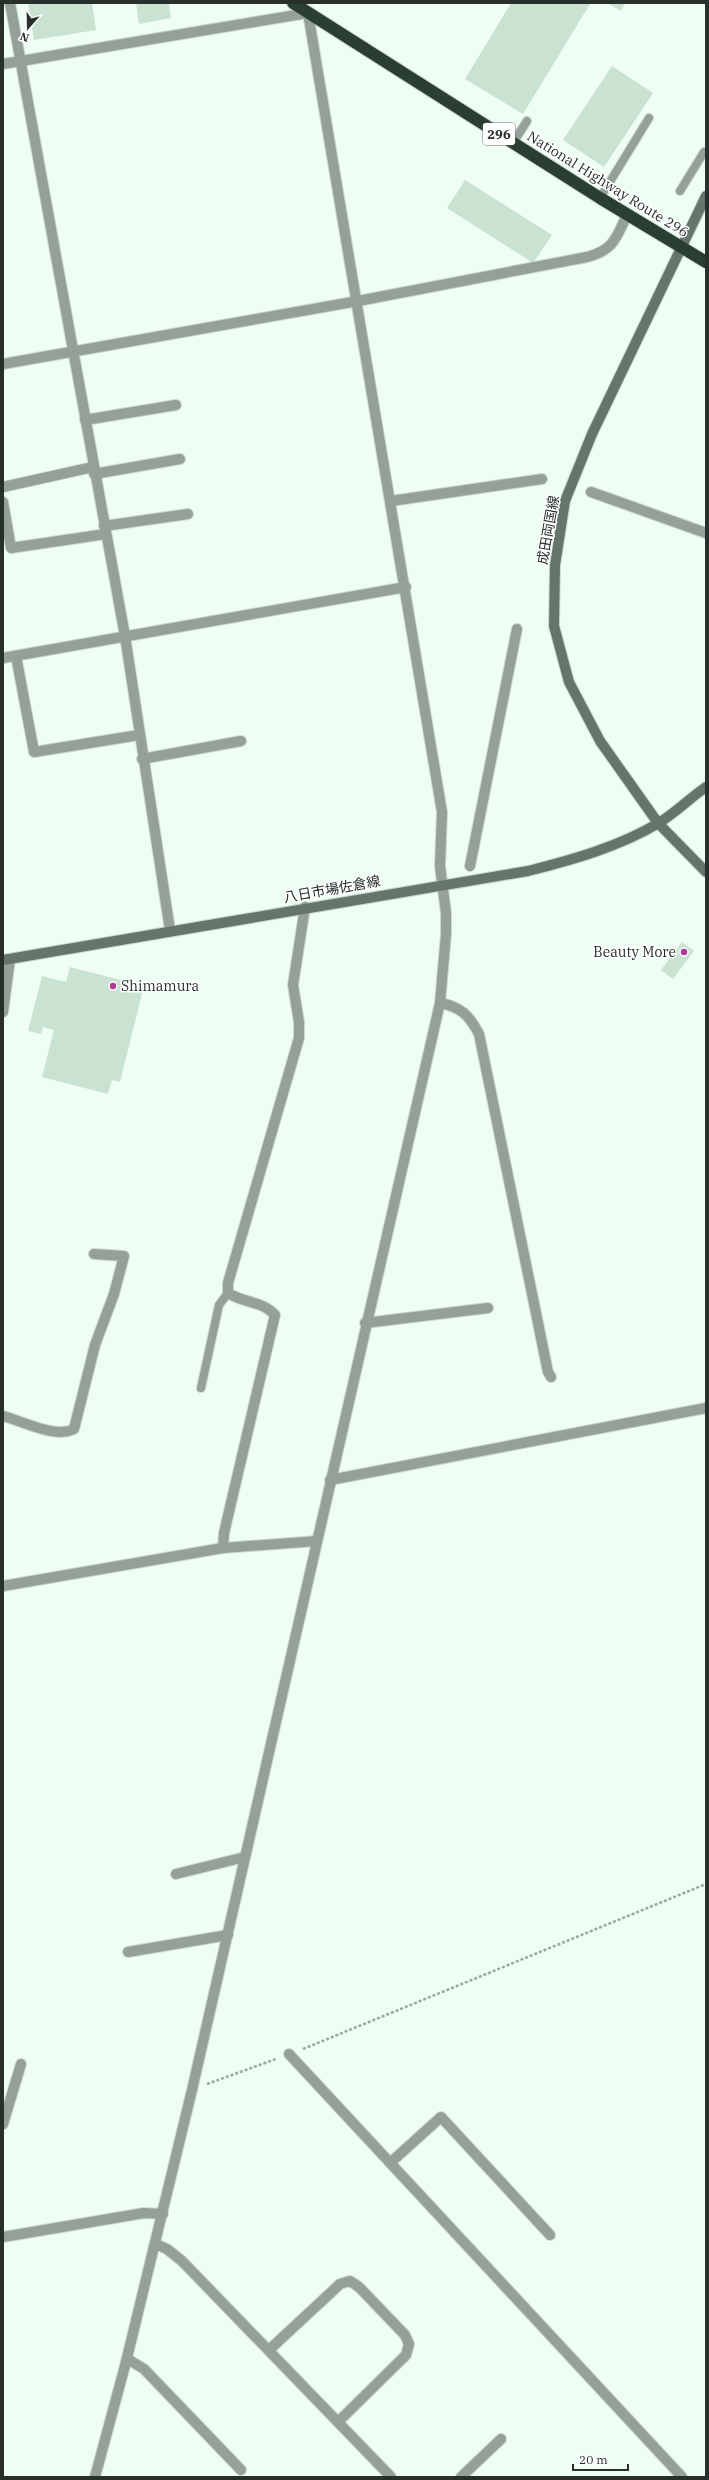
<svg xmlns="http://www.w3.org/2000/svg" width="709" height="2480" font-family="'IBM Plex Serif','Noto Sans JP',serif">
<rect width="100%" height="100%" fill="#eefef3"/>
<!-- building -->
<g fill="#c9e2d1">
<polygon points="28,3 92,3 96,30 34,40"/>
<polygon points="136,3 169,3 171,18 139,24"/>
<polygon points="511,3 590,4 523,114 465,79"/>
<polygon points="607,3 625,3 621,11"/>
<polygon points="612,66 653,93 604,167 563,140"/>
<polygon points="465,180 552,235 533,263 447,208"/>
<polygon points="682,942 694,951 673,979 661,970"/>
<polygon points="70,967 144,986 120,1082 112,1080 108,1094 42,1077 54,1030 43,1027 41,1034 28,1031 42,976 66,982"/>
</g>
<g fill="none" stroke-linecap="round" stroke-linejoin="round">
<defs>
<g id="lane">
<polyline points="513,143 527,121"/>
<polyline points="680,191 704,152"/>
<polyline points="600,198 649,118"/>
<polyline points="201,1388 219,1305 228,1293"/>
</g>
<g id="street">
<polyline points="10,3 125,636 170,930"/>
<polyline points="3,64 308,13 442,812 440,866 446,913 446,934 440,1003 192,2090 126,2362 95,2477"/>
<path d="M3,364L358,301L587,257C614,250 616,238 627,215"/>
<polyline points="85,420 176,405"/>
<polyline points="94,474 180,459"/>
<polyline points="3,487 93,467"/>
<polyline points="591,492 706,533"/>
<polyline points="391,501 542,479"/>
<polyline points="3,502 11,548 106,534"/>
<polyline points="104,526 188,514"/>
<polyline points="16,656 34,752 139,735"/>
<polyline points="3,658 406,587"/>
<polyline points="142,759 241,741"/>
<polyline points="470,866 517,629"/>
<path d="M440,1003C461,1007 469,1015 479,1034L548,1372L551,1377"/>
<polyline points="3,1012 10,959"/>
<polyline points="365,1323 488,1308"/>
<path d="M3,1416C22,1421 56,1439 74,1429L95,1345L114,1294L124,1256L94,1254"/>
<polyline points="330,1480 706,1408"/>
<path d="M223,1548L224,1533L275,1315C263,1301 243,1303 228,1293V1283L299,1038V1022L293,985L305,907"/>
<polyline points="3,1586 223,1548 317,1541"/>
<polyline points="176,1874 245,1857"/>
<polyline points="128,1952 228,1935"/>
<polyline points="289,2054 682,2477"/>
<polyline points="3,2124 21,2064"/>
<polyline points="390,2163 441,2117 550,2235"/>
<polyline points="3,2237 144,2213 163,2214"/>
<polyline points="154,2248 158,2245 167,2249 182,2261 391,2477"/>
<polyline points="269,2350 340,2284 350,2281 359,2287 405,2335 409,2344 406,2355 338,2422"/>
<polyline points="126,2362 131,2361 144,2369 241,2470"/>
<polyline points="461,2477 501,2439"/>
</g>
<g id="secondary">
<polyline points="706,196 592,434 565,501 555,565 554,626 569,682 600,741 658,823 706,872"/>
<path d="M3,960L528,871C572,860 618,847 657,824C674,814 690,798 706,787"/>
</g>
<polyline id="highway" points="293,3 600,198 706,262"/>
</defs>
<!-- lane casing -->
<use href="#lane" stroke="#cad9cf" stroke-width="10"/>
<!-- street casing -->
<use href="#street" stroke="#cad9cf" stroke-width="12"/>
<!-- secondary casing -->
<use href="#secondary" stroke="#cad9cf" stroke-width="12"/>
<!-- highway casing -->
<use href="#highway" stroke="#cad9cf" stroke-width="14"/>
<!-- path -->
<g stroke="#9aa79e" stroke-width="2.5" stroke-dasharray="3 2" stroke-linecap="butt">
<polyline points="303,2049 706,1884"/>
<polyline points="207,2084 276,2059"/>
</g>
<!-- lane -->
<use href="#lane" stroke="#95a099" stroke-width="8"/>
<!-- street -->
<use href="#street" stroke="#95a099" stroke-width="10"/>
<!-- secondary -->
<use href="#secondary" stroke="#66756b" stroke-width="10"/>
<!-- highway -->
<use href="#highway" stroke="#2a3e31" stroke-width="12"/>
</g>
<!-- markers -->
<g fill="#ac3b96" stroke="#fff" stroke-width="1.5">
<circle cx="684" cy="952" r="4"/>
<circle cx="113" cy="986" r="4"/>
</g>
<g text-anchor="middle" stroke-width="3" stroke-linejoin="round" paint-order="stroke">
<!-- shield labels -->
<rect fill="#fff" stroke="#686e6a" stroke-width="1" x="483" y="123" width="32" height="22" rx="3"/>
<g font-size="13" font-weight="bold" fill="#27302a">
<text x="499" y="139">296</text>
</g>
<!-- street labels -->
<g font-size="14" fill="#27302a" stroke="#fff">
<text transform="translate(608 184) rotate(32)" y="5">National Highway Route 296</text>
<text transform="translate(548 530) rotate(-80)" y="5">成田両国線</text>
<text transform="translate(332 889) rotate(-10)" y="5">八日市場佐倉線</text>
</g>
<!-- poi labels -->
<g font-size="14" fill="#27302a" stroke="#fff" text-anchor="end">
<text x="676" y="957">Beauty More</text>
<text x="121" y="991" text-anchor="start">Shimamura</text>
</g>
</g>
<!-- border -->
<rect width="709" height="2480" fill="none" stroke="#27302a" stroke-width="8"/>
<!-- north arrow -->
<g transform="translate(28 28) rotate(200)" stroke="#ffffff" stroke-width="3" paint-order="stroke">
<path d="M0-3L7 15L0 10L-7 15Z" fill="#27302a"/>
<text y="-6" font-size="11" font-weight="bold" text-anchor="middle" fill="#27302a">N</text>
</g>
<!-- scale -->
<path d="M573 2464v6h55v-6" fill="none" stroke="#27302a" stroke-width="2"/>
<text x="579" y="2464" font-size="12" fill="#27302a" stroke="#ffffff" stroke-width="3" paint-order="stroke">20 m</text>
</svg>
